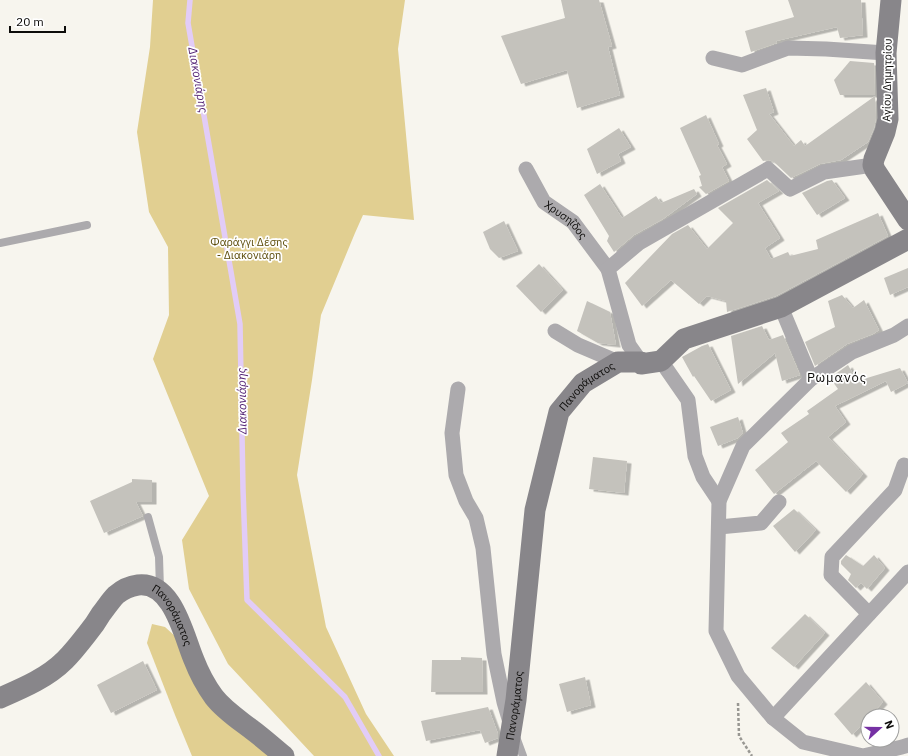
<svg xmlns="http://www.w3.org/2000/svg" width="908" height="756" font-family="'IBM Plex Sans',sans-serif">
<defs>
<filter id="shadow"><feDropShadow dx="4.5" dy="2.5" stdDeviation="0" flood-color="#0004"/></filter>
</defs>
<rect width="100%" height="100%" fill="#f7f5ee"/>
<!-- green -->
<g fill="#e1cf91">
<polygon points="153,0 405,0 398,49 414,220 363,215 355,233 321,315 312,380 297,475 326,627 366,714 394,756 314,756 228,664 189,589 182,540 209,496 153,359 169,315 168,247 149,212 137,132 150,47"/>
<polygon points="152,624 165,627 175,636 270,756 192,756 175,715 147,643"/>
</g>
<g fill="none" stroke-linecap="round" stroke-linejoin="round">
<!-- stream -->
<polyline stroke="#e2ccf7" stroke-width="5.5" points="190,0 188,23 240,324 243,489 247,600 345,697 379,756"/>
</g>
<!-- building -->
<g fill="#c4c2bc" filter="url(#shadow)">
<polygon points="561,0 599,0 612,46 608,47 620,95 577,108 567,70 521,84 501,36 565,18"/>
<polygon points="788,0 861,0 863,35 840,38 837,27 776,41 777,43 751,52 745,31 794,17"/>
<polygon points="850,61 874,63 875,95 840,95 834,80"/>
<polygon points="766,88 774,112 769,114 794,146 801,140 805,146 875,96 876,118 874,128 868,142 841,160 820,164 791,178 774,162 769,160 763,161 747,139 757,130 743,95"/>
<polygon points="706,115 719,144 717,145 727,164 722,167 729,181 706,194 699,187 702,186 699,176 701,175 680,128"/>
<polygon points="619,128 631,147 618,154 621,161 597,174 587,149"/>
<polygon points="767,180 779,191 758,203 780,238 765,248 771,259 788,252 790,256 818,249 816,240 878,213 888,236 776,296 727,312 726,301 707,296 699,304 671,280 642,306 625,283 672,234 688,225 707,249 733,223 718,208"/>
<polygon points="832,180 845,198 817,215 802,193 827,181"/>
<polygon points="600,184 622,218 656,196 661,203 694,189 697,194 663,219 634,235 614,252 607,241 609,236 584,195"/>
<polygon points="504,221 518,251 499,258 490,249 483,232"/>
<polygon points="539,264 563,290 541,312 516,286"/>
<polygon points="908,268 908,287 890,295 884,278"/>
<polygon points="842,295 853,308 864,300 879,330 873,334 847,344 815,366 805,342 835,327 828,301"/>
<polygon points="587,301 610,312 616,345 598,343 577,331"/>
<polygon points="762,326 769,340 783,335 800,375 782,381 775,353 738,384 731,336"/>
<polygon points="708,344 731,390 711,401 694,376 693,377 682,357 702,346"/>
<polygon points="848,365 857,381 900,368 908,383 891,392 886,381 835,406 846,422 828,437 863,474 846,492 816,461 774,494 755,470 788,442 781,433 809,414 807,411 838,389 830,378"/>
<polygon points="738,417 743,433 738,438 718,446 710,427"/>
<polygon points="593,457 627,461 624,493 589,489"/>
<polygon points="132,479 152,480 152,502 136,502 143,516 104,533 90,501 132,482"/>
<polygon points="794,509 816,530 795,552 773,526"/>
<polygon points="846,555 863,566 874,555 885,568 867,589 861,583 856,588 848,580 851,574 841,564 841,561"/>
<polygon points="805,614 825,633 794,667 771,648"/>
<polygon points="461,657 482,658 483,692 431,692 432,660 461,660"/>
<polygon points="143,661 157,690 111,713 97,685"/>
<polygon points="585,677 591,705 567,712 559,684"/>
<polygon points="866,682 883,702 870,716 868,716 868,718 852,735 834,714"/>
<polygon points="488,707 498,734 498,738 485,743 480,730 426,741 421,721"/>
</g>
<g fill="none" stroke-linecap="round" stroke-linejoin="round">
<!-- path -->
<polyline stroke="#989792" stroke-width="2.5" stroke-dasharray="3 2" stroke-linecap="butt" points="738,703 739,736 752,756"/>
<!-- lane -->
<g stroke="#acaaad" stroke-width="8">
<polyline points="0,243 87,225"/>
<polyline points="148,517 159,557 160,589"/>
<polyline points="516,737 523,756"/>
</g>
<!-- street -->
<g stroke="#acaaad" stroke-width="15">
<polyline points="713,58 742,65 788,48 826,49 886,53"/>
<path id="s1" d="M526,169L544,202L573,222L608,269"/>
<polyline points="781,307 811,379"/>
<polyline points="908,326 894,335 852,352 811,379 743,446 719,501 716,631 738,676 773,718 803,742 863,756 902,747 908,745"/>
<polyline points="555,331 578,345 618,362"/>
<polyline points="661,361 688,400 695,456 703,477 719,501"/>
<polyline points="641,362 629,345 608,269 639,243 768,169 790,189 824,172 873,165"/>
<polyline points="458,389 452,433 456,475 466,501 476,518 483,548 494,654 504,702 510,722"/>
<polyline points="719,527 761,523 779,502"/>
<polyline points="869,614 831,575 832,557 895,490 904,465"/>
<polyline points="773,718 908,572"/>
</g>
<!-- secondary -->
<g stroke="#88868a" stroke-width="21">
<polyline points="891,0 886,53 888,119 885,132 874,159 873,165 875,170 908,220"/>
<path id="s2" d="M0,698C23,688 47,678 65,660C73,652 80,643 87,634C92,628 97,621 101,614C106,608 110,601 116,595C122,590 130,586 138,585C173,581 184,637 194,660C199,673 206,686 214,697C224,710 238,719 251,729C262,737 273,747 284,756"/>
<path id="s3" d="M507,756L516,700L535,510L559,412L583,383L618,362H641V364L661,361L684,339L781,307L908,239"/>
</g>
</g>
<g text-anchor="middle" stroke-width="3.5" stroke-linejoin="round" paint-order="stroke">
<!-- street labels -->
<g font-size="11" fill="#0d0c0a" stroke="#fff">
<text transform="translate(887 80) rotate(-89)" y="4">Αγίου Δημητρίου</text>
<text dy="4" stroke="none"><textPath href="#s1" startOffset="66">Χρυσηΐδος</textPath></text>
<text dy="4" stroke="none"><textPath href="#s3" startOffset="387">Πανοράματος</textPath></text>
<text dy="4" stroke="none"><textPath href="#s2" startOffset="233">Πανοράματος</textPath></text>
<text dy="4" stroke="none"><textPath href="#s3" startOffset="51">Πανοράματος</textPath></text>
</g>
<!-- park labels -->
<g font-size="11" fill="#5c4c0a" stroke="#fff">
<text x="249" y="246">Φαράγγι Δέσης<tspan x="249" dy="13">- Διακονιάρη</tspan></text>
</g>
<!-- water labels -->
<g font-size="12" font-style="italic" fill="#552576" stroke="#fff">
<text transform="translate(198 80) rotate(80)" y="4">Διακονιάρης</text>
<text transform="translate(242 401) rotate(-91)" y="4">Διακονιάρης</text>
</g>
<!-- quarter labels -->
<g font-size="13" letter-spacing="1" fill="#0d0c0a" stroke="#fff">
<text x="837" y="382">Ρωμανός</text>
</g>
</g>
<!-- north arrow -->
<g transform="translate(880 728) rotate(69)"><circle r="19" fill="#ffffff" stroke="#9e9e9d"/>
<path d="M0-3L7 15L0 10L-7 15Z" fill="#7631a4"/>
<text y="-6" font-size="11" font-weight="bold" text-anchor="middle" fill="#0d0c0a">N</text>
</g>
<!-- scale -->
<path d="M10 26v6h55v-6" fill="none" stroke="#0d0c0a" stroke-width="2"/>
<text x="16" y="26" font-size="12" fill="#0d0c0a" stroke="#ffffff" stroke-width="3" paint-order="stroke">20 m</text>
</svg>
